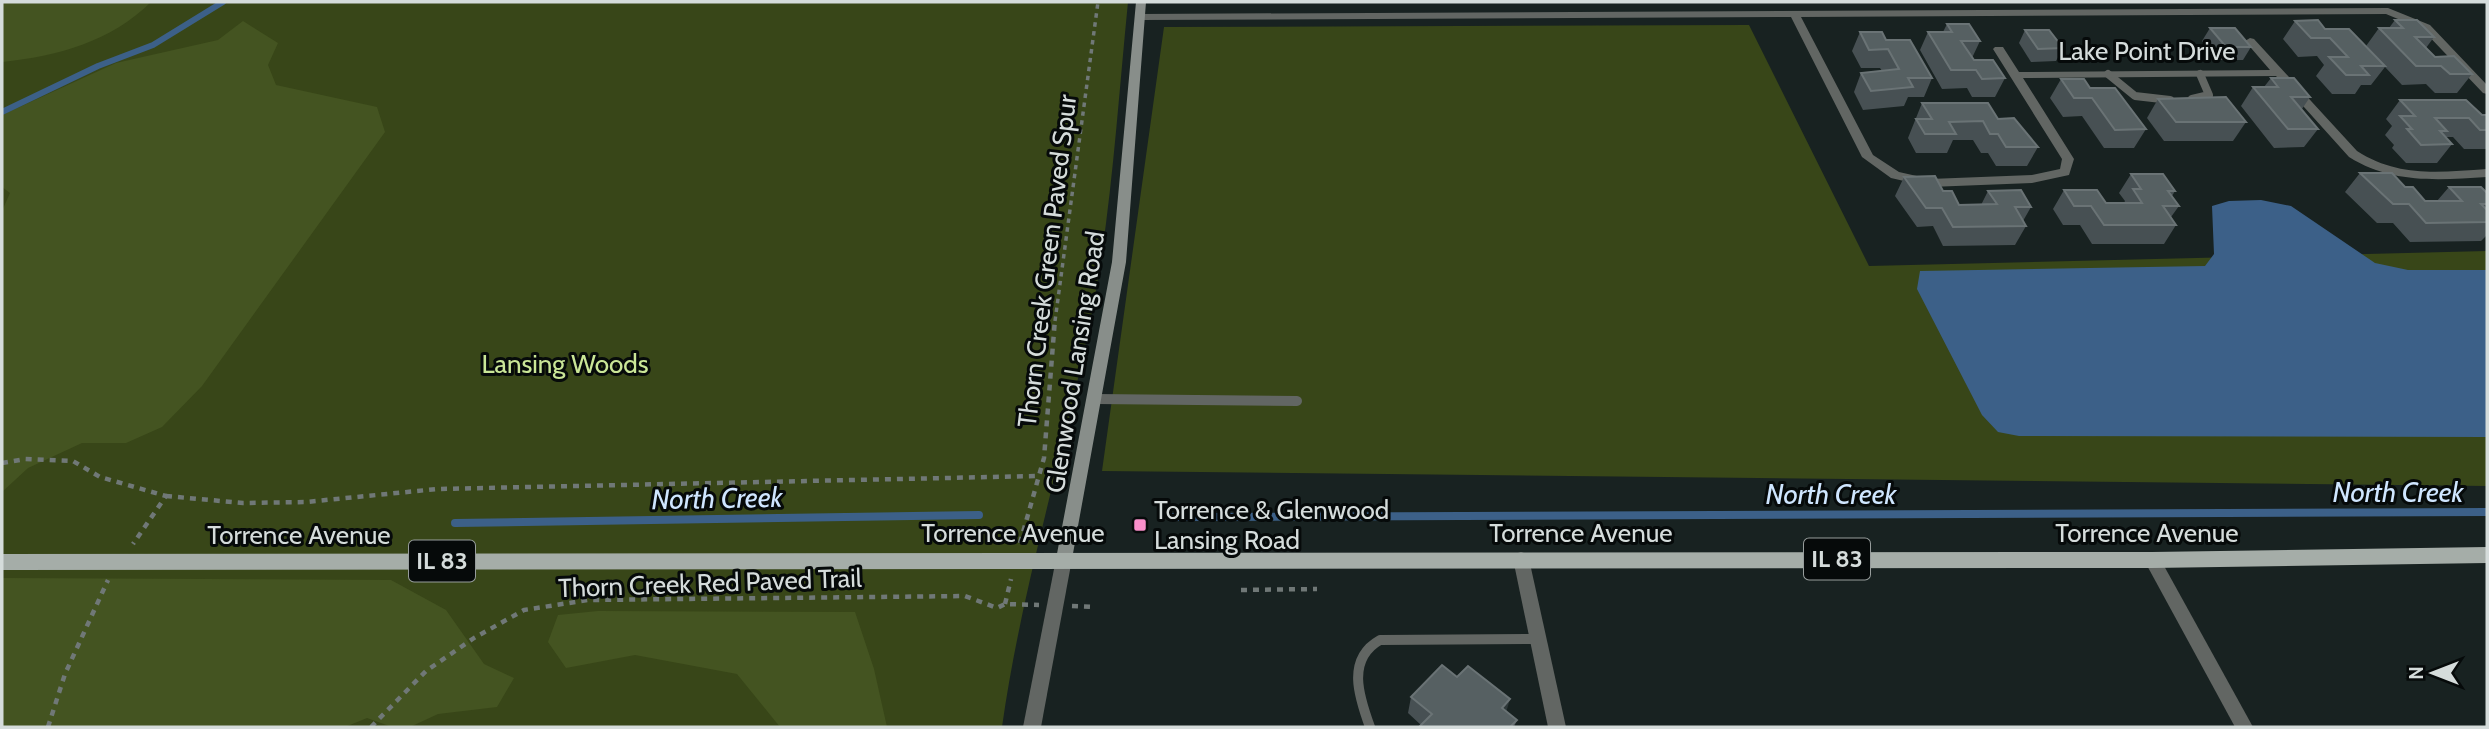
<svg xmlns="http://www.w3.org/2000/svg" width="2489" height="729" font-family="Cabin,sans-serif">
<rect width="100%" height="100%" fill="#182221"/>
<!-- green -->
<g fill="#384618">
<path d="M2,2H1128C1118,102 1112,203 1094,302C1067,445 1022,584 1002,727H2Z"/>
<polygon points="1749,25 1869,266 2487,251 2487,486 1102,471 1164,27"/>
</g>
<!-- forest -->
<g fill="#445421">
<path d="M2,2H151C110,42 58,56 2,62Z"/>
<polygon points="243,21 278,43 268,65 276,85 377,107 385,132 202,386 162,427 126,443 82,443 28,468 2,492 2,211 10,193 2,187 2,115 116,63 218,40"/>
<polygon points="2,578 391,580 446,610 484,664 514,678 497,707 438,714 410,727 392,727 367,718 345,727 2,727"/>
<polygon points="598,611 855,612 874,669 887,727 780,727 737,674 635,655 566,668 548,642 558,615"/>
</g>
<!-- water -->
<polygon fill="#3c6088" points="2261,200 2291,206 2375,263 2408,270 2487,270 2487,437 2019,436 1998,432 1982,415 1917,289 1920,271 2205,266 2214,254 2212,206 2229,201"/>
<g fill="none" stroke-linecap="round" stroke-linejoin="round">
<!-- stream-far1 -->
<polyline stroke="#3c6088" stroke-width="6" points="2,112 98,66 153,45 223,2"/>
<!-- stream -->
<g stroke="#3c6088" stroke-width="8">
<polyline points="1174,517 2487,512"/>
<polyline points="455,523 979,515"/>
</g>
<!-- path-far1 -->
<polyline stroke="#707877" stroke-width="3.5" stroke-dasharray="4.5 4.5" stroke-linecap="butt" points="1055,321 1098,2"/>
<!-- path -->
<g stroke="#707877" stroke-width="4.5" stroke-dasharray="6 6" stroke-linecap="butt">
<polyline points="2,463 25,459 73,461 100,477 166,496 133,544"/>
<polyline points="166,496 243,503 306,502 437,489 1038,476"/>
<polyline points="1020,543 1044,458 1055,319"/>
<polyline points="1241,590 1317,589"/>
<polyline points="1005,604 1011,579"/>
<polyline points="1072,606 1094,607"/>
<polyline points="48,727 65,674 108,580"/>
<polyline points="371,727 426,671 474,638 524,610 588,600 965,596 997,608 1005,604 1039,605"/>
</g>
<!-- service-far1 -->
<g stroke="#626663" stroke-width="8">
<polyline points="2108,74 2135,96 2170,100"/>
<polyline points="2192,99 2209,95 2200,74"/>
</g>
<!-- service -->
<g stroke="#626663" stroke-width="10">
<polyline points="1096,399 1297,401"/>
<path d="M1370,727C1359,697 1346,659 1380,640L1537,639"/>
</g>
<!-- minor -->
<g fill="#626663" fill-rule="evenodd">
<path d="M2388,8L2430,25L2487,85V94L2483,93L2422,29L2386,14L1801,17L1873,155L1899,172L1930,179L2032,175L2060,169L2062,159L1993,49L1995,47H2003L2019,72L2270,70L2245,41L2250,38L2254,39L2357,151C2399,178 2440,172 2487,169V177C2438,180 2392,184 2349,157L2276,76L2023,78L2074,159L2069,175L2032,183L1930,187L1891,178L1862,157L1791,17L1140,20L1135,17L1140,14Z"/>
<polygon points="1521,552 1527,554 1529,559 1566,727 1548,727 1513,559 1515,554"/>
<polygon points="2152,553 2158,555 2253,727 2235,727 2144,560 2146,555"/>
</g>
<!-- tertiary -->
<polygon fill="#626663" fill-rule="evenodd" points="1064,552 1070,554 1072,559 1041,727 1023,727 1056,559 1058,554"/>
<!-- secondary -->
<polygon fill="#888e8a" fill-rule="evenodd" points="1136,2 1146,2 1126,262 1072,559 1070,564 1064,566 1058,564 1056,559 1112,262"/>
<!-- primary -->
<polygon fill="#a5ada8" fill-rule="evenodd" points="2487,547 2487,563 2152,568 2,570 2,554 2152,552"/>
</g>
<!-- wall -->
<g fill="#475053">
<polygon points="2395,20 2434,37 2426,48 2435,57 2472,74 2457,93 2435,93 2426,84 2402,85 2385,67 2371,85 2361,85 2355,94 2332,94 2316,76 2324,65 2317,56 2298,57 2283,39 2295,21 2325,29 2366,46 2379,28 2389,28"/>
<polygon points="1947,24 1980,41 1972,58 1974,60 2005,78 1995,97 1972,97 1967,88 1942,89 1920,50 1928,32 1943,32"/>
<polygon points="2210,28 2251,47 2243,60 2217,60 2202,41"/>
<polygon points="2025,30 2063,48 2056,61 2031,62 2019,43"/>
<polygon points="1860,32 1886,40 1932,78 1924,97 1908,97 1904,106 1863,110 1854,92 1861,73 1882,71 1880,68 1861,68 1852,51"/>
<polygon points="2271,78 2310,97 2302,109 2318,129 2304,147 2274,148 2241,106 2253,87 2264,87"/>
<polygon points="2061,79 2090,88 2146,129 2134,148 2104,148 2082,116 2063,117 2050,98"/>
<polygon points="2158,99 2246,122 2233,141 2164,141 2147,118"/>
<polygon points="2400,100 2482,115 2487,115 2487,149 2464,149 2453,137 2445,137 2452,144 2437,163 2406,163 2392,148 2394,145 2385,135 2392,126 2386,119"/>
<polygon points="1922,103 1998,119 2038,147 2027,166 1996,166 1988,153 1981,153 1973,140 1953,140 1947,153 1916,153 1908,138"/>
<polygon points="2360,173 2405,187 2425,201 2437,201 2449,187 2487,193 2487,235 2481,241 2410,242 2393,223 2377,223 2345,192"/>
<polygon points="2131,174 2175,191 2172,196 2179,206 2171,217 2176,225 2164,244 2092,244 2080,225 2063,225 2053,209 2064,190 2106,203 2124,203 2125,201 2119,193"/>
<polygon points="1904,177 1943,191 1959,205 1981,205 1988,191 2031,207 2023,221 2026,226 2015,245 1943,246 1933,226 1917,227 1895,196"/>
<polygon points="1457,677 1517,720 1514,727 1419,727 1421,725 1408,713 1411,697"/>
</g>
<!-- shaded-wall -->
<polygon fill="#2e3839" points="1510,699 1505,716 1502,708"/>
<!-- building -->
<g fill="#566062" stroke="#6a7375" stroke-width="2">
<polygon points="2318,20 2325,29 2349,29 2385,66 2361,66 2369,75 2346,75 2329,57 2348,57 2330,38 2311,38 2295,21"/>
<polygon points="2395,20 2417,20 2434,37 2415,37 2435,57 2454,56 2472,74 2450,74 2441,66 2416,66 2379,28 2403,28"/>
<polygon points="1947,24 1969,24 1980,41 1961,41 1974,60 1993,60 2005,78 1982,79 1976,70 1951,70 1928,32 1952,32"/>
<polygon points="2210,28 2235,28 2251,47 2226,47"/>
<polygon points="2025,30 2049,30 2063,48 2038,49"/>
<polygon points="1860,32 1882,32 1886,40 1910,40 1932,78 1908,78 1913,87 1871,91 1861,73 1899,69 1888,49 1869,50"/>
<polygon points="2271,78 2294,78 2310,97 2291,97 2318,129 2288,129 2253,87 2278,87"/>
<polygon points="2061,79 2084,79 2090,88 2115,88 2146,129 2115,130 2092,98 2074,98"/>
<polygon points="2226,97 2246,122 2176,122 2158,99"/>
<polygon points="2400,100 2466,100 2482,115 2487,115 2487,130 2480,130 2469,118 2435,118 2447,131 2440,131 2452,144 2421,145 2407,129 2412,129 2400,116 2415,116"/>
<polygon points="1922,103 1988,103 1998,119 2014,118 2038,147 2006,147 1998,134 1990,134 1983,121 1949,122 1956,134 1925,134 1916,119 1932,119"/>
<polygon points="2360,173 2392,173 2405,187 2413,187 2425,201 2462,201 2449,187 2481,187 2487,193 2487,204 2481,204 2487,210 2487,222 2426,223 2409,204 2393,204"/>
<polygon points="2131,174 2163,174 2175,191 2168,191 2179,206 2163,206 2176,225 2104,225 2091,206 2074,206 2064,190 2097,190 2106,203 2142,203 2133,189 2141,189"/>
<polygon points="1935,176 1943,191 1952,191 1959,205 1997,204 1988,191 2021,190 2031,207 2015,207 2026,226 1953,227 1942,208 1926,208 1904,177"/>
<polygon points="1442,665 1457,677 1468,666 1510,699 1502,708 1517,720 1510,727 1419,727 1432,714 1411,697"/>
</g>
<!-- markers -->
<rect fill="#f98fca" stroke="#060a0a" stroke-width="2.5" x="1133" y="518" width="14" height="14" rx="3.5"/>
<g text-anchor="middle" stroke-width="6" stroke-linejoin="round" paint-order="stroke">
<!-- shield labels -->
<g fill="#060a0a" stroke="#979d9c" stroke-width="2">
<rect x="1804" y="538.5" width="66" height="41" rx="5"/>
<rect x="409" y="540.5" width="66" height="41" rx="5"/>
</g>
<g font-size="24" font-weight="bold" fill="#d5dcdb">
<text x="1837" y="567">IL 83</text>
<text x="442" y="569">IL 83</text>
</g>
<!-- street labels -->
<g font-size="26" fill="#d5dcdb" stroke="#060a0a">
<text x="2147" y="60">Lake Point Drive</text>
<text transform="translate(1047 261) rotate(-83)" y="9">Thorn Creek Green Paved Spur</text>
<text transform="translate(1075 362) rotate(-81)" y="9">Glenwood Lansing Road</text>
<text x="1013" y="542">Torrence Avenue</text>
<text x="1581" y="542">Torrence Avenue</text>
<text x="2147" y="542">Torrence Avenue</text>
<text x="299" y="544">Torrence Avenue</text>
<text transform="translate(710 583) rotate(-2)" y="9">Thorn Creek Red Paved Trail</text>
</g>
<!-- park labels -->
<g font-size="26" fill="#cae697" stroke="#060a0a">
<text x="565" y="373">Lansing Woods</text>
</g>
<!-- poi labels -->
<g font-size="26" fill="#d5dcdb" stroke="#060a0a" text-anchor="start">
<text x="1154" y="519">Torrence &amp; Glenwood<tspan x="1154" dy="30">Lansing Road</tspan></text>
</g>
<!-- water labels -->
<g font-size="28" font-style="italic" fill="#cfe6ff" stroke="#060a0a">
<text x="2398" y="502">North Creek</text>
<text x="1831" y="504">North Creek</text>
<text transform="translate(717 498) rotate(-1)" y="10">North Creek</text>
</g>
</g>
<!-- border -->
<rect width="2489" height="729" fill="none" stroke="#d5dcdb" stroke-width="7"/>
<!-- north arrow -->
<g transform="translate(2433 673) rotate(270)" stroke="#060a0a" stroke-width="5" paint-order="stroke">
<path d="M0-5L12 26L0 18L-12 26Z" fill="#d5dcdb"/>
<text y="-10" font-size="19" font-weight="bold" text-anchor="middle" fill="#d5dcdb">N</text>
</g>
</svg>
